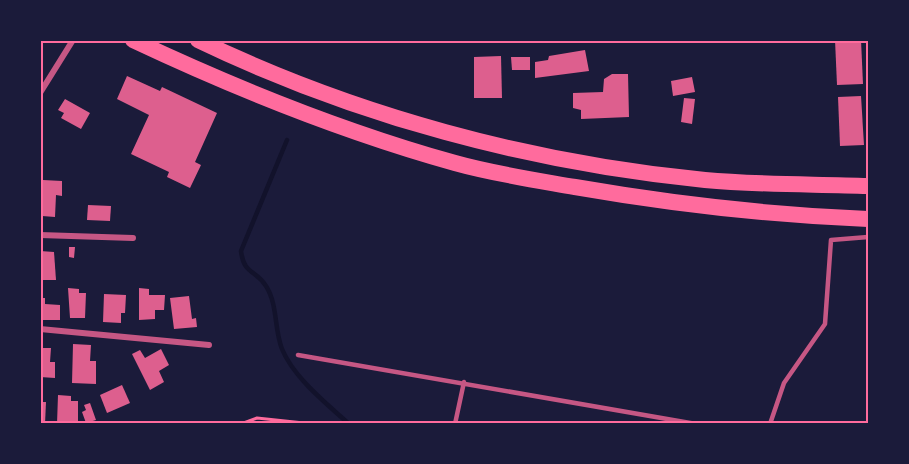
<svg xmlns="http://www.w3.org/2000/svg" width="909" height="464" font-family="'DM Sans',sans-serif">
<rect width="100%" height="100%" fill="#1b1b3a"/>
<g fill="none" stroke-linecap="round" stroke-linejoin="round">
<!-- stream -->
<path stroke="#12122b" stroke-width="4.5" d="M287,140L241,251C244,275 255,269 266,286C278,305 274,329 282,349C294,378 326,403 349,424"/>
</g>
<!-- building -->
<g fill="#dd5f8e">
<polygon points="835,40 861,40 863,84 837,85"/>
<polygon points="585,50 589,71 535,78 535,62 548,60 549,56"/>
<polygon points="501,56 502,98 474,98 474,57"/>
<polygon points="511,57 530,57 530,70 512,70"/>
<polygon points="612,74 628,74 629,117 581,119 581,110 573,108 573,93 603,92 604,79"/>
<polygon points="127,76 160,91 162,87 217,113 195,162 201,165 190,188 167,177 169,172 131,154 149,115 117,99"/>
<polygon points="692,77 695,92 673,96 671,81"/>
<polygon points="861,96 864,145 840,146 838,97"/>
<polygon points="684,98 695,99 692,124 681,122"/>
<polygon points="65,99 90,113 81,129 61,118 64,113 58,110"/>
<polygon points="43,180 62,181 62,196 56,195 55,217 42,216"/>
<polygon points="88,205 111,206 110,221 87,220"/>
<polygon points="69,247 75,247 74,258 69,257"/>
<polygon points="40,251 54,252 56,280 40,280"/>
<polygon points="68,288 79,289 79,293 86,293 85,318 70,318"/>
<polygon points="139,288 149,289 149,295 165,295 164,310 155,310 155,319 139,320"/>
<polygon points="104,294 126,295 125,313 121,313 121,323 103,322"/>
<polygon points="189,296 192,319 196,318 197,327 174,329 170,298"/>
<polygon points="40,298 45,298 45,304 60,305 60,320 40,320"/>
<polygon points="73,344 91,345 90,361 96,361 96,384 72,383"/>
<polygon points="40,348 51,348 50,362 55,362 55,378 40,377"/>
<polygon points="161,349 169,365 159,371 164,382 150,390 132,354 140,350 145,358"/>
<polygon points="122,385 130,403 107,413 100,395"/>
<polygon points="58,395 71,396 71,401 78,401 78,424 57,424"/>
<polygon points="40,402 46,402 45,424 40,424"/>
<polygon points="90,403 96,420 86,423 82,412 86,410 84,405"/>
</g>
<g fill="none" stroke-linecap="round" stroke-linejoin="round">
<!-- path -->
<polyline stroke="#ff6b9d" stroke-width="3" points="241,424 257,418 313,424"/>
<!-- service -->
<g stroke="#c65784" stroke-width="4.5">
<polyline points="298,355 696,424"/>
<polyline points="455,424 464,382"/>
<polyline points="770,424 784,383 825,324 831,240 868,237"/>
</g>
<!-- minor -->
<g stroke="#c65784" stroke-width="6">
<polyline points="40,93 73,40"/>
<polyline points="40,235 133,238"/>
<polyline points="40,329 209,345"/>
</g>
<!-- trunk -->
<g stroke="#ff6b9d" stroke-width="16">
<path d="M133,40C237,89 344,132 455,163C494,174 535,180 575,187C673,204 769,215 868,219"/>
<path d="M198,40C356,116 531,163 705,180C759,185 814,184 868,186"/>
</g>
</g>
<!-- border -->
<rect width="909" height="464" fill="none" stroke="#1b1b3a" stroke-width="84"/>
<rect x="42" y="42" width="825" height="380" fill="none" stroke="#ff6b9d" stroke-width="2"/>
</svg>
